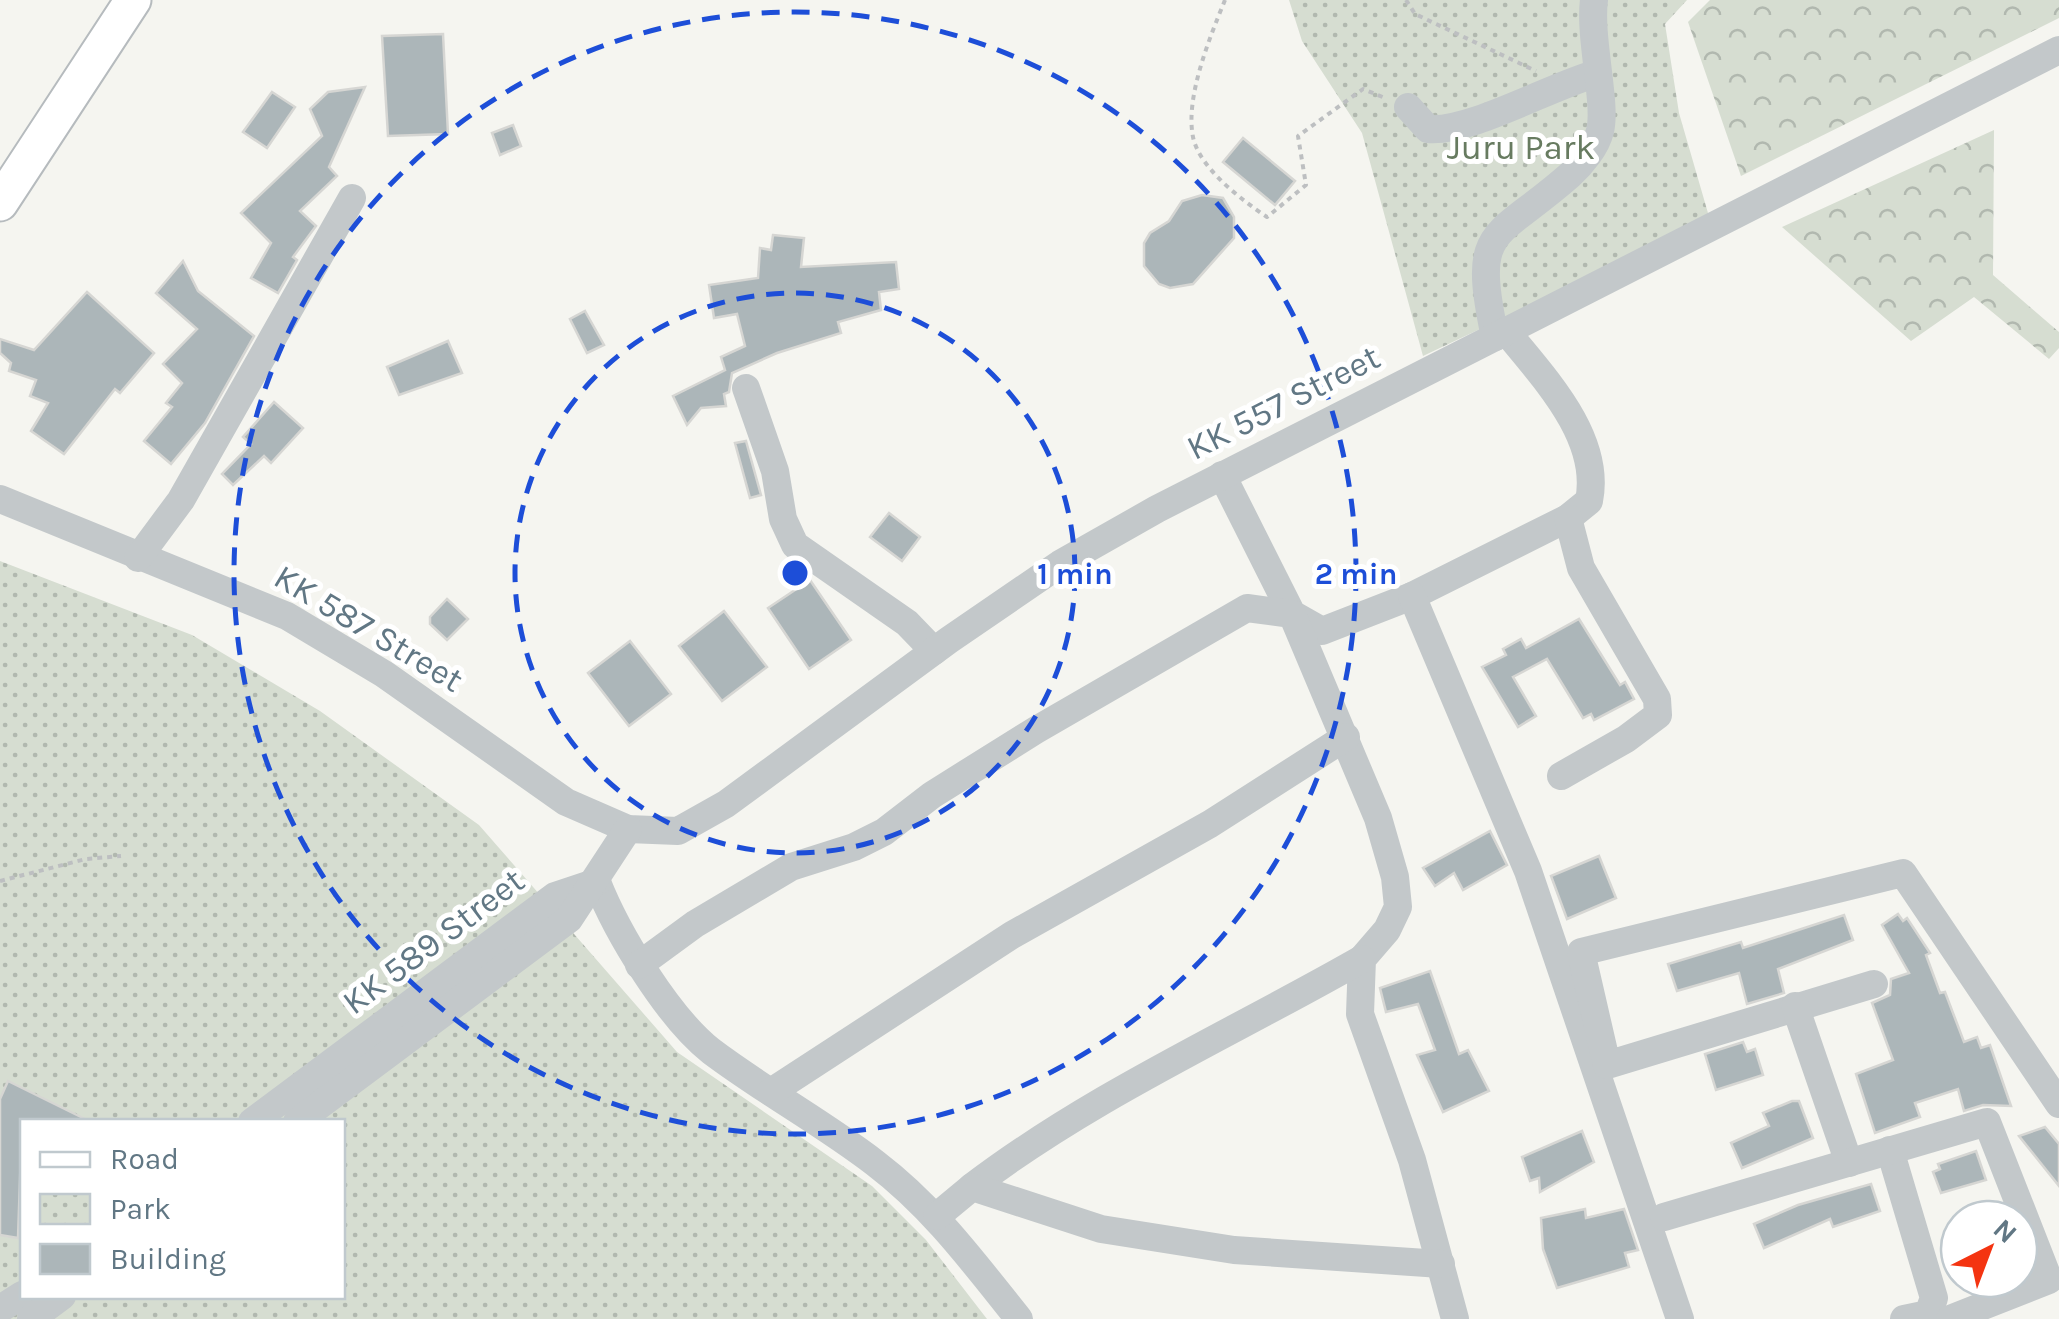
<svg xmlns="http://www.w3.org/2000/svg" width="2059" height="1319" font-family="Karla,sans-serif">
<defs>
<pattern id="forest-crowns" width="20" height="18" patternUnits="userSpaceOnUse" patternTransform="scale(2.5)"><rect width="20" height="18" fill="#d6ddd1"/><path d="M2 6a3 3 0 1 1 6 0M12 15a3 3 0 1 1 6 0" fill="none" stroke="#b1b8af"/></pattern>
<pattern id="park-dots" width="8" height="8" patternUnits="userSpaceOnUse" patternTransform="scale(2.5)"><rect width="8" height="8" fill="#d6ddd1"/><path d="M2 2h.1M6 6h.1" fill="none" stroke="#b1b8af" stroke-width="1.8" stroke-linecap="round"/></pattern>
</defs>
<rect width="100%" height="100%" fill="#f5f5f0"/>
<!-- forest -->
<g fill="url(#forest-crowns)">
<polygon points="1710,0 2059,0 2059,18 1741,176 1688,22"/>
<polygon points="1994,130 1993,275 2059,332 2059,348 2049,359 1974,297 1911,341 1782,227"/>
</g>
<!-- park -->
<g fill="url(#park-dots)" fill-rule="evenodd">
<polygon points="1687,0 1665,24 1679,113 1710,220 1423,356 1362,133 1302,41 1289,0"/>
<path d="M0,561L192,635L320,711L479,825L677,1052L872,1186L926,1240L987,1319H0ZM22,1122H342V1296H22Z"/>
</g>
<!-- building -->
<g fill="#acb6b9" stroke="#d6d6d3" stroke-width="2.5">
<polygon points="443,34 448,134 388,136 382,36"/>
<polygon points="365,87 329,167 337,176 300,211 316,226 293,257 297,260 278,293 251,278 271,243 241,213 322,136 310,109 328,92"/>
<polygon points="272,92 295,107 267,148 243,132"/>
<polygon points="513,125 521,146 500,155 492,133"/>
<polygon points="1243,138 1295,181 1275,205 1223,162"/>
<polygon points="1202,195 1223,198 1234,217 1234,238 1193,284 1170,288 1159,284 1144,266 1144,243 1150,233 1169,221 1182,201"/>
<polygon points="773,235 804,238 801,267 896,262 899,289 879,292 881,310 838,322 841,333 777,353 732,373 729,392 724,394 726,406 701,408 687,425 673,396 725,370 721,357 745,346 737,314 714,318 709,285 758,278 760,248 771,250"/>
<polygon points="183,261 198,291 254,336 205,423 171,464 144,441 172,407 166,403 182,383 163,364 197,329 156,293"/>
<polygon points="87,292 154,353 120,393 115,389 64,454 31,431 48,403 30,396 36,380 9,371 11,363 0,353 0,339 34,350"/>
<polygon points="585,311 604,345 587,353 570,319"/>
<polygon points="448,341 462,373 399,395 387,367"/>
<polygon points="274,402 303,428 271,463 264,456 233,485 222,474 251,444 243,437"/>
<polygon points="746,441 761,495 750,498 735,443"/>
<polygon points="889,513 920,537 902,561 870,537"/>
<polygon points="810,580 851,640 809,669 768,608"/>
<polygon points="447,599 468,619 447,640 430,624 430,617"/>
<polygon points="724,611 767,667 722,701 679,646"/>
<polygon points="1579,619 1620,685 1625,682 1634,699 1594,720 1591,714 1583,718 1547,659 1513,677 1536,716 1518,727 1482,667 1506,655 1503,649 1521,639 1526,648"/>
<polygon points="630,641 671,694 629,726 588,673"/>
<polygon points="1490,831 1507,865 1463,890 1454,873 1435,886 1423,868"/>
<polygon points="1599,856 1616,898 1567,919 1551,876"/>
<polygon points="1898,914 1903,921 1907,918 1930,953 1926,955 1940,993 1945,992 1964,1042 1977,1037 1981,1048 1990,1045 2011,1106 1983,1105 1964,1111 1958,1089 1915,1103 1920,1117 1875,1133 1856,1074 1893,1060 1872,1003 1890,995 1891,979 1909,973 1882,925"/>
<polygon points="1844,915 1853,940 1778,969 1784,993 1747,1004 1739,973 1677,991 1668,964 1741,942 1743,948"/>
<polygon points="1430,971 1459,1054 1468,1050 1489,1091 1443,1112 1417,1055 1435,1050 1418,1004 1386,1012 1380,988"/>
<polygon points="1743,1042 1747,1052 1755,1049 1763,1075 1716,1090 1705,1054"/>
<polygon points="8,1081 91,1122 22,1122 18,1238 0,1235 0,1099"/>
<polygon points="1792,1101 1799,1101 1813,1138 1742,1168 1731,1143 1769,1126 1763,1113"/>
<polygon points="2045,1127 2059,1144 2059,1186 2019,1136"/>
<polygon points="1582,1131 1594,1162 1540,1192 1539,1178 1530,1181 1522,1157"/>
<polygon points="1976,1151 1986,1180 1941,1193 1933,1172 1940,1169 1938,1164"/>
<polygon points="1871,1184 1880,1211 1833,1227 1830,1219 1764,1248 1754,1224 1798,1205"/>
<polygon points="1585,1209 1586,1218 1624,1209 1638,1250 1625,1253 1629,1267 1557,1288 1543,1249 1541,1218"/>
</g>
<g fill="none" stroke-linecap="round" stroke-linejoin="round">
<defs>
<polyline id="major" points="0,203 133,0"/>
</defs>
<!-- major casing -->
<use href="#major" stroke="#b6bbbe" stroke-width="39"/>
<!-- path -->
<g stroke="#bdbfc1" stroke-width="4" stroke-dasharray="5 5" stroke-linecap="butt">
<path d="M1225,0C1210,37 1185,97 1193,137C1199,168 1243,201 1267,217L1306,185L1298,136L1363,89L1385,98"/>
<polyline points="1406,0 1415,14 1536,71"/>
<polyline points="0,881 86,859 121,856"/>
</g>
<!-- minor -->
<g stroke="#c3c8ca" stroke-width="28">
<path d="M1408,107L1428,129C1469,133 1549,87 1595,74"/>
<path d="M1495,337C1471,224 1494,242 1570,175C1582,164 1596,147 1600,131C1607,104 1589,38 1594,0"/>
<polyline points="746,388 775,471 783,519 795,545 907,623 934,651"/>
<path d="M1222,475L1292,614L1322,631L1412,596L1568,518L1589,501C1602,437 1543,377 1506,331"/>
<polyline points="0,499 287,616 384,674 566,802 628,829 678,831 726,804 949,640 1060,564 1157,509 2059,50"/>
<polyline points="138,558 181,500 352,198"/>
<polyline points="1412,596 1528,871 1680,1319"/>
<polyline points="1561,776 1626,739 1658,715 1657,699 1581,568 1568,518"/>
<path d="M597,882C617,933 668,1017 711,1051C764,1091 823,1123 875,1163C933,1207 974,1263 1019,1319"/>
<polyline points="639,965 695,924 791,867 854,847 884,832 932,795 1036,730 1247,608 1292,614 1378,818 1395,877 1398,907 1387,930 1362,959 1360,1014 1412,1160 1455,1319"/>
<polyline points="1874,984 1607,1065 1581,952 1903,873 2059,1104"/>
<polyline points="1795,1006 1849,1163"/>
<polyline points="771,1092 1012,935 1210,824 1346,737"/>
<polyline points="252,1122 555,896 597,882"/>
<polyline points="297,1122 569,919 628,829"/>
<polyline points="1890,1150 1934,1298 1928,1314 1904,1319"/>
<path d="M972,1187C1093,1095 1231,1034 1362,959"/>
<polyline points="937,1216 972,1187 1101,1229 1234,1250 1441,1264"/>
<polyline points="1664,1217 1987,1122 2049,1280 1950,1319"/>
<polyline points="0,1309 22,1295"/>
<polyline points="31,1319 62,1296"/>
</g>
<!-- major -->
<use href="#major" stroke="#fff" stroke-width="35"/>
</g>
<!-- distance rings -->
<g fill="none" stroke="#1d4ed8" stroke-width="5" stroke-dasharray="18 12">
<circle cx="795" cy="573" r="280"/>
<circle cx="795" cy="573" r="561"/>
</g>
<g text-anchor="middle" stroke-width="10" stroke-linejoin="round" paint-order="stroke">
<!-- park labels -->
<g font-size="35" fill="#677b60" stroke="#fff">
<text x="1521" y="159">Juru Park</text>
</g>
<!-- street labels -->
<g font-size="35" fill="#617784" stroke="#fff">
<text transform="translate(1283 402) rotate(-27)" y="12">KK 557 Street</text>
<text transform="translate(369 628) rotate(31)" y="12">KK 587 Street</text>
<text transform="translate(433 941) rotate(-37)" y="12">KK 589 Street</text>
</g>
</g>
<circle cx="795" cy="573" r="15" fill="#1d4ed8" stroke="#fff" stroke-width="5"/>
<g font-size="30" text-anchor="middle" font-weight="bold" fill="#1d4ed8" stroke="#fff" stroke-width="10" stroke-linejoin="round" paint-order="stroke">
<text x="1075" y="584">1 min</text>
<text x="1356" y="584">2 min</text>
</g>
<!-- legend -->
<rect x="20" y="1119" width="325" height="180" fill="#ffffff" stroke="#c0c9ce" stroke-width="2.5"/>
<rect x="40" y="1152" width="50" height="15" fill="#ffffff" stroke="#c0c9ce" stroke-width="2.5"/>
<text x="110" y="1169" font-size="30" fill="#617784">Road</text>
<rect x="40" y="1194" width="50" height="30" fill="url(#park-dots)" stroke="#c0c9ce" stroke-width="2.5"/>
<text x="110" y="1219" font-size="30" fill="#617784">Park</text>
<rect x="40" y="1244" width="50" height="30" fill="#acb6b9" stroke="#c0c9ce" stroke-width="2.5"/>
<text x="110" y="1269" font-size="30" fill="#617784">Building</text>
<!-- north arrow -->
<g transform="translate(1989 1249) rotate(42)"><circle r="48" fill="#ffffff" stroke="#c0c9ce" stroke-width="2.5"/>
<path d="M0-8L18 38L0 25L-18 38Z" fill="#f43411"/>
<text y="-15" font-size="28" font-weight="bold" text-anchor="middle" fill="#617784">N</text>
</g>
</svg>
